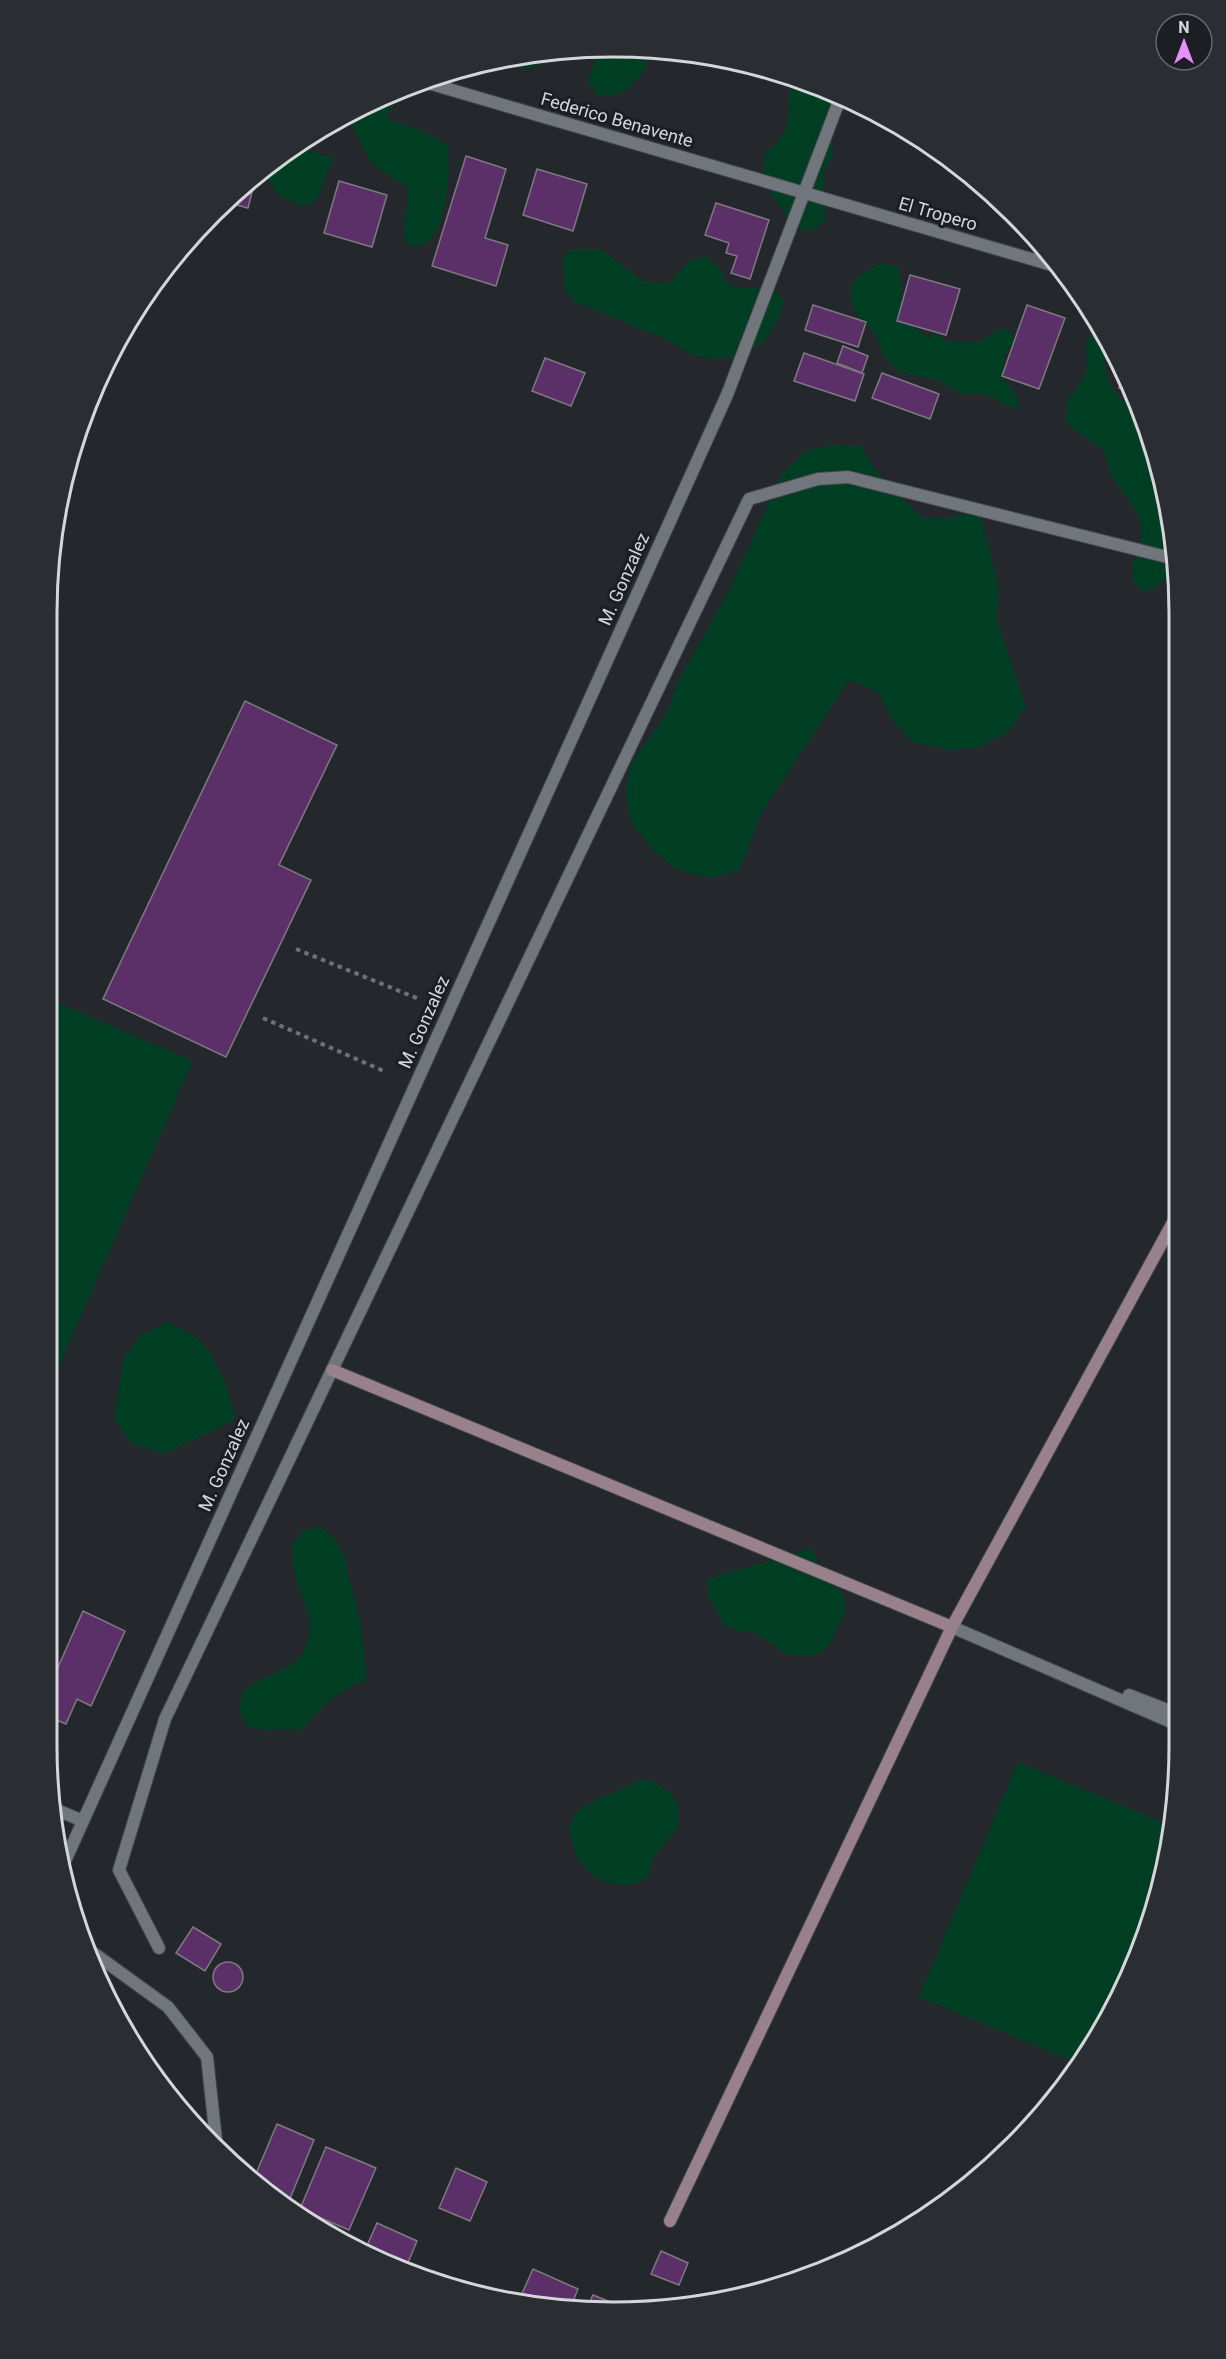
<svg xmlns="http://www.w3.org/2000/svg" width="1226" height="2359" font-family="Roboto,sans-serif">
<rect width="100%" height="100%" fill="#24282d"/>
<!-- green -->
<g fill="#003e24">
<path d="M631,48L644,53L647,68C630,87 625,98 598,95L589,82C593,53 604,49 631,48Z"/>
<path d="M539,51H564V53C552,60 532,72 517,68C513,66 508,62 504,59Z"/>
<path d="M796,79L850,100L832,116L833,156L825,170L823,186V204L826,219L814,230L797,228C777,202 759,187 765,153C773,147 780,141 785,131C792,115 784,93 796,79Z"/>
<path d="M390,95L395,102L386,118L418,129L448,145C451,168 447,230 426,243C421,246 413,245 407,246C400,221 409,212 408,188C399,180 376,169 370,160C360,144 357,128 341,117Z"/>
<polygon points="300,144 302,148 333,158 317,200 302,207 277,193 263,170"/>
<polygon points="571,249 601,249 640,279 655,284 670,282 691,260 706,256 720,268 726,283 740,288 772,288 784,299 781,314 764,342 739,357 709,358 693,355 664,338 575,302 566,291 562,261"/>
<path d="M883,263L898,267C908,306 890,309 929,338L935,332L947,342H981L992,333L1006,328L1018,340L1007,350L1003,365L1005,381L1016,394L1020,410C1002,406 999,398 983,394C977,392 971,395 965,394C957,393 948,385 940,382C926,375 911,378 897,369C881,360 882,344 873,331C869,326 863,323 860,318C841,290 855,273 883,263Z"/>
<path d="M1096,326L1107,346C1101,362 1107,386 1121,398C1130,405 1136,408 1142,417L1175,539V569L1156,588L1142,591L1132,580L1133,564L1142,535L1140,521L1134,507L1113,479L1104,451L1067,424C1064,390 1076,397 1086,372C1090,362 1084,349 1088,339C1090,334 1094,330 1096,326Z"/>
<polygon points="834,445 862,446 876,471 922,518 951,518 979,508 999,588 997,621 1026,706 1010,731 978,748 949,750 913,742 893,721 878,692 849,680 761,814 740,870 711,878 677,870 652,849 632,824 626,795 630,764 668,712 677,683 727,595 781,475 806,451"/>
<polygon points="47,998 193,1061 47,1393"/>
<path d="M167,1322C175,1326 185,1330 193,1335C216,1350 230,1393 236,1419L164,1454L132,1444L114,1419L124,1358L141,1335Z"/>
<path d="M319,1526L333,1536L347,1561L348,1576L361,1622L367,1680C338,1690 321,1707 302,1730H267L248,1727C246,1722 241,1715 240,1710C236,1673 296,1678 306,1647C316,1620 303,1601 295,1576C292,1566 293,1554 293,1544L303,1531Z"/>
<polygon points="812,1548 823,1576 836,1583 844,1597 846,1612 832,1640 821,1653 805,1656 788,1655 756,1633 738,1631 724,1625 708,1595 707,1579"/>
<polygon points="1018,1762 1171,1826 1160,1892 1121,1997 1079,2064 919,1997"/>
<path d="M642,1779C654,1781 673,1790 677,1803C679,1810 678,1819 678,1827L652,1859L650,1875C645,1878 640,1883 634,1884C608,1890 580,1873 574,1847C572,1840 568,1832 570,1825C577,1803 605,1797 622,1789C629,1786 635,1782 642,1779Z"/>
</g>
<!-- building -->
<g fill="#5b3069" stroke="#7e7980" stroke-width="1.5">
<polygon points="466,156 506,169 485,238 508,245 496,286 432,266"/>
<polygon points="537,169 587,184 573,231 523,215"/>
<polygon points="256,176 248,208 226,202 240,187"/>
<polygon points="339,181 387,195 372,247 324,233"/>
<polygon points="716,203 769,220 750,279 731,273 737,256 726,253 729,243 705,235"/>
<polygon points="910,275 960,289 946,335 897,321"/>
<polygon points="813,305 866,322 858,347 805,330"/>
<polygon points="1027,305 1065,318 1039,389 1002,376"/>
<polygon points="843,346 868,356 862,373 837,363"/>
<polygon points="804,353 864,374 855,401 794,381"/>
<polygon points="545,358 585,373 571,406 532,391"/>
<polygon points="882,373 939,394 930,419 872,398"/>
<polygon points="1123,373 1134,393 1119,388"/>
<polygon points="1143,419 1146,431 1139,429"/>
<polygon points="245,701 337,745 279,865 311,880 226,1057 103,999"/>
<polygon points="83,1611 125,1631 91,1706 77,1699 66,1724 47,1716 47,1692"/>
<polygon points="193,1927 221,1944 205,1971 176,1953"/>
<circle cx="228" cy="1977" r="15"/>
<polygon points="277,2124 314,2140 287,2206 255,2176"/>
<polygon points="326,2147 376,2168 349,2230 300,2209"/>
<polygon points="456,2168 487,2182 470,2221 439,2208"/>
<polygon points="377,2223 417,2241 407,2265 426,2273 425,2275 366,2248"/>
<polygon points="661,2251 688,2263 679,2285 651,2274"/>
<polygon points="533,2269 578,2289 572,2304 520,2298"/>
<polygon points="593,2295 628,2309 588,2305"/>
</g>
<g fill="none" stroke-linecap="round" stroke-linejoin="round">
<defs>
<polyline id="lane" points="57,1810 83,1821"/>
<g id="street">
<polyline points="421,81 1062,268"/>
<polyline points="952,1627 1178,1725"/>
<polyline points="1129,1695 1178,1714"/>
<polyline points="65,1861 727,395 841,96"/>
<polyline points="159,1948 119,1870 165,1719 749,499 818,479 848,477 1175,559"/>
<polyline points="88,1949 168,2007 207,2057 216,2140"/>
</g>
<g id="secondary">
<polyline points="332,1370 952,1627"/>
<polyline points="670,2221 952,1627 1177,1215"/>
</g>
</defs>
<!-- lane casing -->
<use href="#lane" stroke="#414448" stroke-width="14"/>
<!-- street casing -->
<use href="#street" stroke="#414448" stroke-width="14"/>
<!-- secondary casing -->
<use href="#secondary" stroke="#414448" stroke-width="14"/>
<!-- path -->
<g stroke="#6d7175" stroke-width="4" stroke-dasharray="4.5 4.5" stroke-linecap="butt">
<polyline points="296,949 419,999"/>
<polyline points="263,1018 386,1072"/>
</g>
<!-- lane -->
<use href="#lane" stroke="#71757c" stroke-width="12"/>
<!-- street -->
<use href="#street" stroke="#71757c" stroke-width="12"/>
<!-- secondary -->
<use href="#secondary" stroke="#99818b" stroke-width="12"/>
</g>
<g text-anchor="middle" stroke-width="6" stroke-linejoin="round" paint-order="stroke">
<!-- street labels -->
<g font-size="18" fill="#d4d7da" stroke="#1b1e23">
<text transform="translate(617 120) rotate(16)" y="6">Federico Benavente</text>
<text transform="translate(938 214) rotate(16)" y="6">El Tropero</text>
<text transform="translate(624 579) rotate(-66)" y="6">M. Gonzalez</text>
<text transform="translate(424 1022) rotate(-66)" y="6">M. Gonzalez</text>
<text transform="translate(224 1465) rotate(-66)" y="6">M. Gonzalez</text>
</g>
</g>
<!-- crop -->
<path d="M0 0H1226V2359H0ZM613 57H613A556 556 0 0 1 1169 613V1746A556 556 0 0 1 613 2302H613A556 556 0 0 1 57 1746V613A556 556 0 0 1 613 57Z" fill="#2a2d32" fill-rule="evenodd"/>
<path fill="none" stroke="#d4d7da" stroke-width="3" d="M613 57H613A556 556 0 0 1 1169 613V1746A556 556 0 0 1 613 2302H613A556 556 0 0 1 57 1746V613A556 556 0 0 1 613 57Z"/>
<!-- north arrow -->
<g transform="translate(1184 42)"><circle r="28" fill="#1b1e23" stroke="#65686c" stroke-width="1.5"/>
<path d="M0-4.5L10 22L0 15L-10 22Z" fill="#ea8dfd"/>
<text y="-9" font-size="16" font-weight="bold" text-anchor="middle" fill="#d4d7da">N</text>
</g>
</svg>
